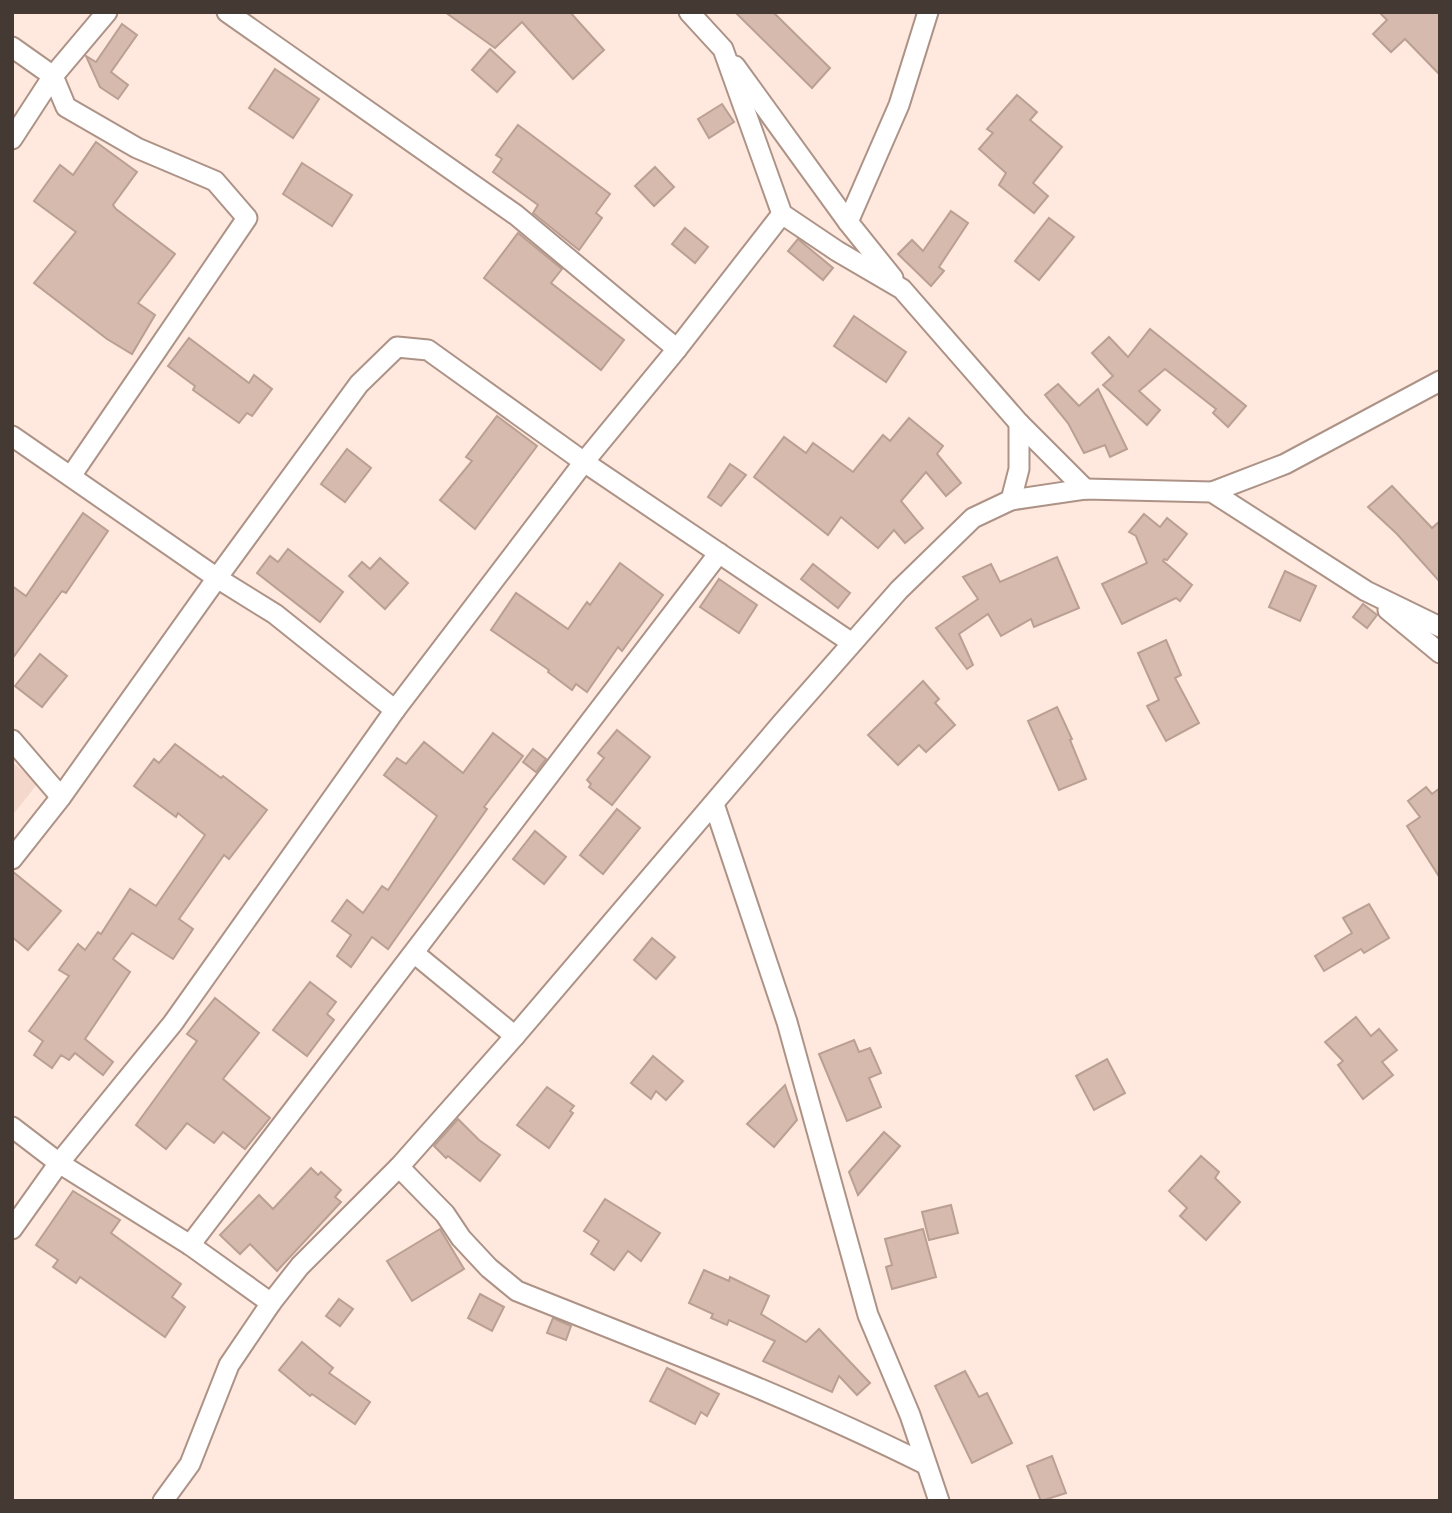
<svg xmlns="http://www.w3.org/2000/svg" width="1452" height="1513" font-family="Poppins,sans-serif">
<rect width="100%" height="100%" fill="#ffe8dd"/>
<!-- built -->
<polygon fill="#f5d8cc" points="12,762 38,783 12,816"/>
<!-- building -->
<g fill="#d6baad" stroke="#ba9f93" stroke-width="2">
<polygon points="445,12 570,12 604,50 573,79 522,22 495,48"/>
<polygon points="735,12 773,12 830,68 812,88"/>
<polygon points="1379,12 1440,12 1440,75 1405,39 1391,52 1373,34 1387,20"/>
<polygon points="122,24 137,35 111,72 128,85 118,99 100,87 86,56 96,62"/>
<polygon points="490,49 515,72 497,92 472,70"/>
<polygon points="275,69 319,99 293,138 249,108"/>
<polygon points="1017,95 1037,112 1030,120 1062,147 1033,183 1048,196 1034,213 999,185 1006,173 979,149 993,133 987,129"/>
<polygon points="722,104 734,122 709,138 698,119"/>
<polygon points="518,125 610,194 596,213 602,218 579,250 533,213 538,205 493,172 502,159 496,155"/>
<polygon points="96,142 137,172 113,205 116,209 175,254 138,303 155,315 132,354 107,339 34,283 76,232 34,201 60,165 73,175"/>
<polygon points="302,163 352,195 332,226 283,194"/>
<polygon points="655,167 674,187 654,206 635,186"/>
<polygon points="951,211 968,223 939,267 944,271 931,286 898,254 912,240 923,251"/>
<polygon points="1049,218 1074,237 1039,280 1015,261"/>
<polygon points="685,228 708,247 695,263 672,244"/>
<polygon points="518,233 562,269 551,283 624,340 601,370 484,278"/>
<polygon points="798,239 833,268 823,280 788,251"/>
<polygon points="854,316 906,352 886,382 834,346"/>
<polygon points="1150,329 1246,406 1228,427 1213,413 1216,409 1165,369 1139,391 1160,410 1147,425 1103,385 1113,376 1092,353 1109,337 1128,357"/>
<polygon points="189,338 249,383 254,375 272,389 252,416 247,413 239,423 193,390 195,386 168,366"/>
<polygon points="1058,384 1079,406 1098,389 1127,449 1110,457 1105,445 1084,453 1068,423 1045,395"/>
<polygon points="497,416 537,446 475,529 440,500 472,461 466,457"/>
<polygon points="909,418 943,446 937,454 961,483 946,496 926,472 901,501 923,528 905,543 894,530 878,548 841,517 828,535 754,477 784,437 806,453 813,443 853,472 883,435 890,441"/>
<polygon points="347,449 371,468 345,502 321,484"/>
<polygon points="730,464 746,475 721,506 708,497"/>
<polygon points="1392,486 1432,528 1440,521 1440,582 1397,534 1368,507"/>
<polygon points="83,513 108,531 66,593 62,591 12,659 12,586 26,596"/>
<polygon points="1144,514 1160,527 1167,518 1187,534 1167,560 1164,559 1163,561 1192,585 1180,601 1176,598 1122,624 1102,584 1147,563 1136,536 1129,532"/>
<polygon points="288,549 343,592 320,622 257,573 270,556 278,562"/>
<polygon points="1057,557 1079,608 1034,627 1031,619 1001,636 988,614 959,634 973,665 967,669 936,628 978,599 963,577 991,564 1000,582"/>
<polygon points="380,558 408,583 385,609 349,576 362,562 370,569"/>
<polygon points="620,563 663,595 622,651 618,647 587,692 576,684 572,690 548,672 549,670 491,630 516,593 568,629 587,602 590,605"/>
<polygon points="813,564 850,593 838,608 801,579"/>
<polygon points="1285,571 1316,586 1300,621 1269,607"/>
<polygon points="719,579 757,605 739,633 700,607"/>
<polygon points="1363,604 1377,615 1367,628 1353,617"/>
<polygon points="1166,640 1181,675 1175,678 1199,723 1166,741 1147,706 1159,700 1138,653"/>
<polygon points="40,654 67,676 42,707 15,686"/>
<polygon points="923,681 939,699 935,703 955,725 926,752 919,745 898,765 868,735"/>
<polygon points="1057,707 1072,739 1070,740 1086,779 1059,790 1028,721"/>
<polygon points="617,730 650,757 612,805 589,787 591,784 587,780 604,758 598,753"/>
<polygon points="493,733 523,756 484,807 487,809 388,949 372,937 351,967 337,956 351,935 332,921 347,900 363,913 382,886 388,890 437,816 384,775 397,758 406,764 424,742 463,773"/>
<polygon points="175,744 221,778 223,776 267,810 229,859 224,855 179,919 193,929 173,959 132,933 113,959 130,972 85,1039 113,1062 103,1075 75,1053 69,1060 61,1055 52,1068 34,1055 43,1041 29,1031 69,976 59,970 78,944 85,950 98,932 101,934 130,889 156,906 205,835 178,813 176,817 134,786 154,759 159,763"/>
<polygon points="533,749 546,759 536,772 523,762"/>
<polygon points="1426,787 1432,794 1440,788 1440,878 1407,826 1420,817 1408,801"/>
<polygon points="617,809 640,828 603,874 580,855"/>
<polygon points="535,831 566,857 544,884 513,859"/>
<polygon points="12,871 61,911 28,950 12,937"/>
<polygon points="1369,904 1389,938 1364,953 1361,949 1324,971 1315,956 1352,933 1343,918"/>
<polygon points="652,938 675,957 656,979 634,960"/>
<polygon points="310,982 336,1002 327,1014 334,1020 307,1056 273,1030"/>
<polygon points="215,998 259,1033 223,1079 270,1118 245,1149 223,1132 214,1143 187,1123 166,1149 136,1125 197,1041 187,1034"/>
<polygon points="1356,1017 1371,1036 1379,1029 1397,1050 1382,1062 1393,1075 1363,1099 1338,1065 1343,1061 1325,1042"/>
<polygon points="854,1040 859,1052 870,1048 881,1073 869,1078 881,1107 847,1121 819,1054"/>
<polygon points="653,1056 683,1081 666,1100 656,1091 651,1099 631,1083"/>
<polygon points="1107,1059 1125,1093 1094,1110 1076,1076"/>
<polygon points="785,1085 797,1120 774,1147 747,1124"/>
<polygon points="547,1087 574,1106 570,1111 573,1113 549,1148 517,1125"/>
<polygon points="458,1119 479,1140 500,1155 480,1181 448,1156 446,1158 434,1146"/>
<polygon points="884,1132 900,1146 858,1195 849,1172"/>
<polygon points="1201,1156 1219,1172 1215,1178 1240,1202 1206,1240 1180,1216 1187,1208 1169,1191"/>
<polygon points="311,1168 318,1175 321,1172 341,1190 335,1197 341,1202 277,1271 250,1244 240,1254 220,1235 259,1195 273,1209"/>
<polygon points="73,1191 120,1220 111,1233 181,1284 172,1297 185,1307 165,1337 80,1277 76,1283 53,1267 58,1260 36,1245"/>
<polygon points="605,1199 660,1233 641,1261 628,1251 614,1270 591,1254 599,1241 584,1231"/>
<polygon points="951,1205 958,1233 929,1240 922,1212"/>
<polygon points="440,1229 464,1269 412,1301 387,1261"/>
<polygon points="923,1229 936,1277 892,1289 886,1267 892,1265 885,1239"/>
<polygon points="704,1270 729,1281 730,1277 769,1296 761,1314 806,1342 819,1329 870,1383 857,1395 839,1376 832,1392 763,1361 775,1341 729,1320 727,1325 711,1318 713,1314 689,1303"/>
<polygon points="480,1294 504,1307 492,1331 468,1318"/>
<polygon points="339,1299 353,1309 340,1326 326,1316"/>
<polygon points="553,1318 571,1326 566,1340 547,1333"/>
<polygon points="302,1342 333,1368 329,1373 370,1402 355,1424 312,1394 310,1396 279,1370"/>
<polygon points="667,1368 719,1394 707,1416 701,1412 695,1424 650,1401"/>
<polygon points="965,1371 979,1397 987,1393 1012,1443 972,1463 935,1386"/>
<polygon points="1052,1456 1066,1493 1041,1501 1027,1466"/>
</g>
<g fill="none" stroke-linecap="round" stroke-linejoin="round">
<defs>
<g id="street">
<polyline points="227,12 516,215 677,349"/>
<polyline points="689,12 723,49 782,214 837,251 902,289 1019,423 1085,489"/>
<polyline points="12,47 53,76 66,107 137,148 215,181 247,218 71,476"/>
<polyline points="735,66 848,222 893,278"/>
<polyline points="12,139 53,76 107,12"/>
<polyline points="848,222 899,105 928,12"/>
<polyline points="12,436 217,578 275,614 395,710"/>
<polyline points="1212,492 1285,464 1440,381"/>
<polyline points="1011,500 1019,469 1019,423"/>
<polyline points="1388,610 1440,653"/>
<polyline points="12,740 61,797"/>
<polyline points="714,804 787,1022 868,1315 910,1415 939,1501"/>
<polyline points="12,859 61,797 217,578 359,384 397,347 428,350 584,462 852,643"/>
<polyline points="414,953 515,1036"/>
<polyline points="12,1127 59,1163 190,1245 271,1303"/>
<path d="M399,1167L445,1214L461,1238L489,1268L517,1291C654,1346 793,1398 925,1464"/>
<polyline points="12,1229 59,1163 173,1023 395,710 584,462 677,349 782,214"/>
<polyline points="190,1245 719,553"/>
<polyline points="163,1501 190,1464 229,1365 271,1303 300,1266 399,1167 515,1036 782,723 899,590 973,518 1011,500 1085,489 1212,492 1366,591 1440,627"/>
</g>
</defs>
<!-- street casing -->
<use href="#street" stroke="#ad9387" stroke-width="23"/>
<!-- street -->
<use href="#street" stroke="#fff" stroke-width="19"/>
</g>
<!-- border -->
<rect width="1452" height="1513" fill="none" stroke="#443933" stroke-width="28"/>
</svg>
